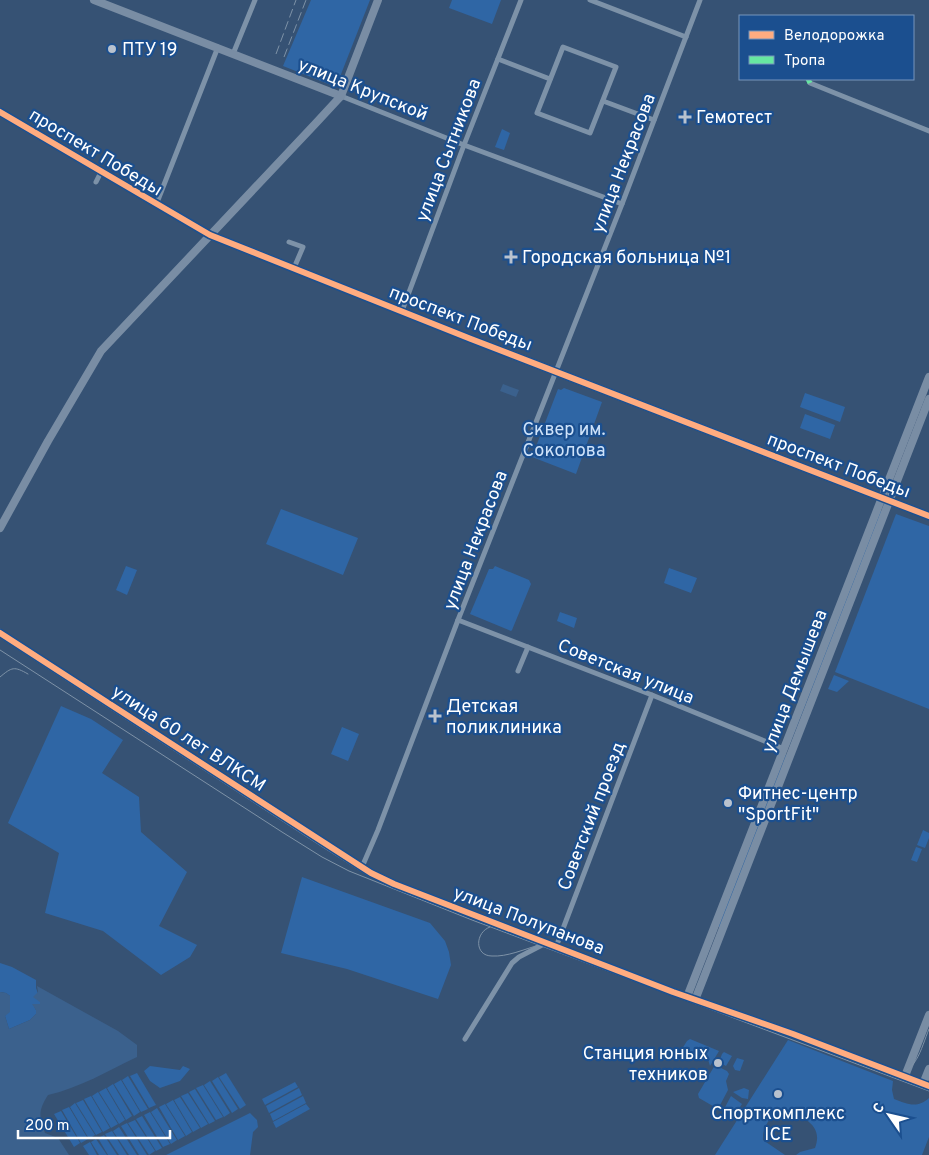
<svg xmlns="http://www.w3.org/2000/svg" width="929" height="1155" font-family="Overpass,sans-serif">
<rect width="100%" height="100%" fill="#365274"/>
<!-- green -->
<g fill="#2f66a5">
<polygon points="311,0 370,0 336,87 283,66"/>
<polygon points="452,0 501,0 492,24 449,8"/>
<polygon points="502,129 510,133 504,150 495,147"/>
<polygon points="564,388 602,402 576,474 532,457 558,389 561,390"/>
<polygon points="805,393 845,407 840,422 800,407"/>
<polygon points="805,414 835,425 830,439 800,428"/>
<polygon points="281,509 358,538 343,575 266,544"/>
<polygon points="880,511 883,512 789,746 788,746"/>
<polygon points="896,514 929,526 929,709 835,672"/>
<polygon points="126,566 137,570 127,595 116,590"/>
<polygon points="495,566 529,580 531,584 512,630 511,631 470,614 489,569 493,569"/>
<polygon points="669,568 697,578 691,593 664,583"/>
<polygon points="560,612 577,618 574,628 557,621"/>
<polygon points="834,675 849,681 837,692 828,689"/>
<polygon points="61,706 91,719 123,740 102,773 139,797 141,832 187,872 159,926 197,945 190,957 161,975 103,931 45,913 59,853 8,823"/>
<polygon points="342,727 359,734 348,761 331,754"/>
<polygon points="786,754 787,755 720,927 718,927"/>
<polygon points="923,830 929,833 929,838 925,848 917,845"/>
<polygon points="916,847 922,849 917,862 911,860"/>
<polygon points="302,877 430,923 445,941 449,952 451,965 438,999 347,969 281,953"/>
<polygon points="0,963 12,967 36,980 36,988 41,1002 40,1004 33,1004 36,1010 36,1014 30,1020 9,1029 5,1016 7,1012 10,996 6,993 0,992"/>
<polygon points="690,1039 719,1051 710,1066 707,1056 700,1051 678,1055 687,1041"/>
<path d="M788,1040L893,1081L892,1090L894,1099C907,1104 917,1109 929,1098V1137L922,1155H796L800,1152L815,1148C824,1124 802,1117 784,1109C772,1113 762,1127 763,1140L785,1155H715Z"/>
<polygon points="724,1052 732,1056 726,1066 719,1062 722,1054"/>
<polygon points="737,1058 744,1060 740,1071 735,1070 733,1066"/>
<polygon points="715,1065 727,1071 729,1074 726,1081 728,1090 718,1109 699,1098 698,1094"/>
<polygon points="150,1066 180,1070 183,1066 190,1069 180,1081 160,1088 150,1081 144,1071"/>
<polygon points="137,1073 156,1105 149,1108 130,1076"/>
<polygon points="226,1073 246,1105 240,1109 219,1077"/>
<polygon points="128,1076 148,1109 141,1112 122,1080"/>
<polygon points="218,1077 238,1109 232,1113 212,1081"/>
<polygon points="121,1080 140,1112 134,1116 114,1084"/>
<polygon points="210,1081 230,1113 224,1117 204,1085"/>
<polygon points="295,1082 298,1087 265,1105 262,1099"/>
<polygon points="113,1084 132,1116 126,1120 107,1088"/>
<polygon points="203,1085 223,1117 216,1120 196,1088"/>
<polygon points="106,1088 125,1120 119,1124 99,1092"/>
<polygon points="299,1088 302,1095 269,1113 266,1106"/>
<polygon points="744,1088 749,1090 748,1099 742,1098 733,1092"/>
<polygon points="195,1089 215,1121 209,1124 189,1092"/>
<polygon points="98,1092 118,1124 111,1128 92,1096"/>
<polygon points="188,1093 208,1124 201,1128 181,1096"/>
<polygon points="91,1096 110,1128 103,1132 84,1099"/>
<polygon points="303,1096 306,1103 273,1121 270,1114"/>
<polygon points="731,1096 742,1104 736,1113 730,1116 723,1111"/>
<polygon points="180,1097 200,1128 193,1132 174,1100"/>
<polygon points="83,1100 102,1132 96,1135 76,1103"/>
<polygon points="173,1100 192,1132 186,1136 166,1104"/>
<polygon points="75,1103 95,1135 89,1139 70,1107"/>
<polygon points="165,1104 185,1136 178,1140 159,1107"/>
<polygon points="306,1104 310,1109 276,1128 273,1122"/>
<polygon points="69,1107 88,1139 81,1143 62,1110"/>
<polygon points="157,1108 177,1140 171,1144 151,1112"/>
<polygon points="61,1111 80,1143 74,1147 54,1114"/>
<polygon points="150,1112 170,1144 163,1147 144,1115"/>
<polygon points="250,1113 257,1120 258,1127 253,1132 250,1155 166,1155"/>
<polygon points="142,1116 162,1148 156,1151 136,1119"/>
<polygon points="135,1120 155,1151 149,1155 128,1123"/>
<polygon points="127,1123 147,1155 139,1155 121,1126"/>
<polygon points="119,1127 137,1155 129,1155 113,1131"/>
<polygon points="112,1131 127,1155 119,1155 105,1134"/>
<polygon points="104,1135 117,1155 108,1155 98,1138"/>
<polygon points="96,1139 107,1155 99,1155 91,1142"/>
<polygon points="90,1142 97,1155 89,1155 83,1146"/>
</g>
<!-- water -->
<g fill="#3b618d">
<polygon points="503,384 519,390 516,397 500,391"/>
<path d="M37,986L118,1031L137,1045V1057C108,1071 79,1088 48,1095C38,1111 39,1116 45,1133L58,1138L69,1155H0V992L6,993L10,996V1012L5,1016L9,1029L30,1020L36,1014V1010L32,1004H40V1002L33,997L38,992Z"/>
</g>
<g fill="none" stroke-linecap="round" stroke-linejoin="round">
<!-- street -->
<g stroke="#7d92a8" stroke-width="5">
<polyline points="590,0 686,37"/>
<polygon points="563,47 616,67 590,133 537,113"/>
<polyline points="233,54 255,0"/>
<polyline points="498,59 550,79"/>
<polyline points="810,83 929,131"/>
<polyline points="341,96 464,145 622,204"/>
<polyline points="603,101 654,120"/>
<polyline points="96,182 101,172"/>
<polyline points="156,205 218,47"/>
<polyline points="289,242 303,247 294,268"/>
<polyline points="402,311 464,145 521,0"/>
<polyline points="458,620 652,695 784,749"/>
<polyline points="518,671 528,647"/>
<polyline points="362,867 378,830 458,620 622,204 700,0"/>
<polyline points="556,947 652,695"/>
<polyline points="465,1039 512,963 519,957 546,943"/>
</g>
<!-- secondary -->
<g stroke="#798da4" stroke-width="8">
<polyline points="94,0 341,96"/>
<polyline points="0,112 210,235 471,339 929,516"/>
<polyline points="0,528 48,441 101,351 316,123 341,96 378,0"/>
<polyline points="0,633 326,845 371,873 394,884 673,992 793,1034 923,1084 929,1069"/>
<polyline points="687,997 929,377"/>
<polyline points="695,1000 929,399"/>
<polyline points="905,1076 929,1015"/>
</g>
<!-- tram -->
<g stroke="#7e92a7" stroke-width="1">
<polyline points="0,650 282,832 322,857 349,871 472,920 929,1091"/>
<path d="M0,677C12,667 14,666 28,674"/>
<path d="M490,927C475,932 474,956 492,956C507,957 525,949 539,945"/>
<path d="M890,1074C916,1077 921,1048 929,1029"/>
</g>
<!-- rail -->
<g stroke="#7e92a7" stroke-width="1" stroke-dasharray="9 4" stroke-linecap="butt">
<polyline points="276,54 296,0"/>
<polyline points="284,57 306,0"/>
</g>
<!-- quiet -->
<polyline stroke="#66e7a1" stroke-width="5" stroke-dasharray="10 5" stroke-linecap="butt" points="808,79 810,83"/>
<defs>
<g id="cycleway">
<polyline points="0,112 210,235 471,339 929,516"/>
<polyline points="0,633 371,873 394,884 474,915 673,992 793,1034 929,1086"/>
</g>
</defs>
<!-- cycleway casing -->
<use href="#cycleway" stroke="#1b4f8f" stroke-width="9"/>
<!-- cycleway -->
<use href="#cycleway" stroke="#ffac80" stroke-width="6"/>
</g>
<!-- markers -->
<g fill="#b9c2ce" stroke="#1b4f8f" stroke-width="2">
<circle cx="112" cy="49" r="5"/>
<path d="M682.5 109.5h5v5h5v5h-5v5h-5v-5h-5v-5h5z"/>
<path d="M508.5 249.5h5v5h5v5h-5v5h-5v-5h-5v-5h5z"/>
<path d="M432.5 708.5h5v5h5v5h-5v5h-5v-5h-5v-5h5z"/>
<circle cx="728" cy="803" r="5"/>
<circle cx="718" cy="1063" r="5"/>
<circle cx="778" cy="1094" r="5"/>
</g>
<g text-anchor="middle" stroke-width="4.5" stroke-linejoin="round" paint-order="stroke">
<!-- poi labels -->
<g font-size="18" fill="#fff" stroke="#1b4f8f" text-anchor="start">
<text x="122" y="55">ПТУ 19</text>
<text x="696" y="123">Гемотест</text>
<text x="522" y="263">Городская больница №1</text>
<text x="446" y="712">Детская<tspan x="446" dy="21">поликлиника</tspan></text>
<text x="738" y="799">Фитнес-центр<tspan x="738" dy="21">"SportFit"</tspan></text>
<text x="708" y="1059" text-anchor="end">Станция юных<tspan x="708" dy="21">техников</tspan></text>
<text x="778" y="1119" text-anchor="middle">Спорткомплекс<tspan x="778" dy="21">ICE</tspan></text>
</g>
<!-- street labels -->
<g font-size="18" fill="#fff" stroke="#1b4f8f">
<text transform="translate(363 89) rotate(22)" y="6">улица Крупской</text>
<text transform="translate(448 150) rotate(-69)" y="6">улица Сытникова</text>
<text transform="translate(96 152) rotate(31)" y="6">проспект Победы</text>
<text transform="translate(623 163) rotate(-69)" y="6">улица Некрасова</text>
<text transform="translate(461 318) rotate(21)" y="6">проспект Победы</text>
<text transform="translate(839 465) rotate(21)" y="6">проспект Победы</text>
<text transform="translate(475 540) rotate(-69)" y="6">улица Некрасова</text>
<text transform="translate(626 671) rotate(22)" y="6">Советская улица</text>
<text transform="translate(794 681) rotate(-69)" y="6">улица Демышева</text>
<text transform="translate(189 738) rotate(33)" y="6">улица 60 лет ВЛКСМ</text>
<text transform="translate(591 816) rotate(-69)" y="6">Советский проезд</text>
<text transform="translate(529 920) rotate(21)" y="6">улица Полупанова</text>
</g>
<!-- park labels -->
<g font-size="18" fill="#cfe3fa" stroke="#1b4f8f">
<text x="564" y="435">Сквер им.<tspan x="564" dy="21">Соколова</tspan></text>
</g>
</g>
<!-- legend -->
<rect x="739" y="15" width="175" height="65" fill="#1b4f8f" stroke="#7695bc"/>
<rect x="749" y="31" width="25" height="8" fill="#ffac80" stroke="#7695bc"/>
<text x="784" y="40" font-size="15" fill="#ffffff">Велодорожка</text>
<rect x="749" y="56" width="25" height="8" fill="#66e7a1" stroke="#7695bc"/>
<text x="784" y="65" font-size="15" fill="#ffffff">Тропа</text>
<!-- north arrow -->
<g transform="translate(889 1115) rotate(304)" stroke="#1b4f8f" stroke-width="4" paint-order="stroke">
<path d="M0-4L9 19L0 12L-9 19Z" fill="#ffffff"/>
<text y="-8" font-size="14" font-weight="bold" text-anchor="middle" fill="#ffffff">С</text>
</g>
<!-- scale -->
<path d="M18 1130v8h152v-8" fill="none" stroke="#ffffff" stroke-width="2.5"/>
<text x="25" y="1130" font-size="15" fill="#ffffff" stroke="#1b4f8f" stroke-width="4" paint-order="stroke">200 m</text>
</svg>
